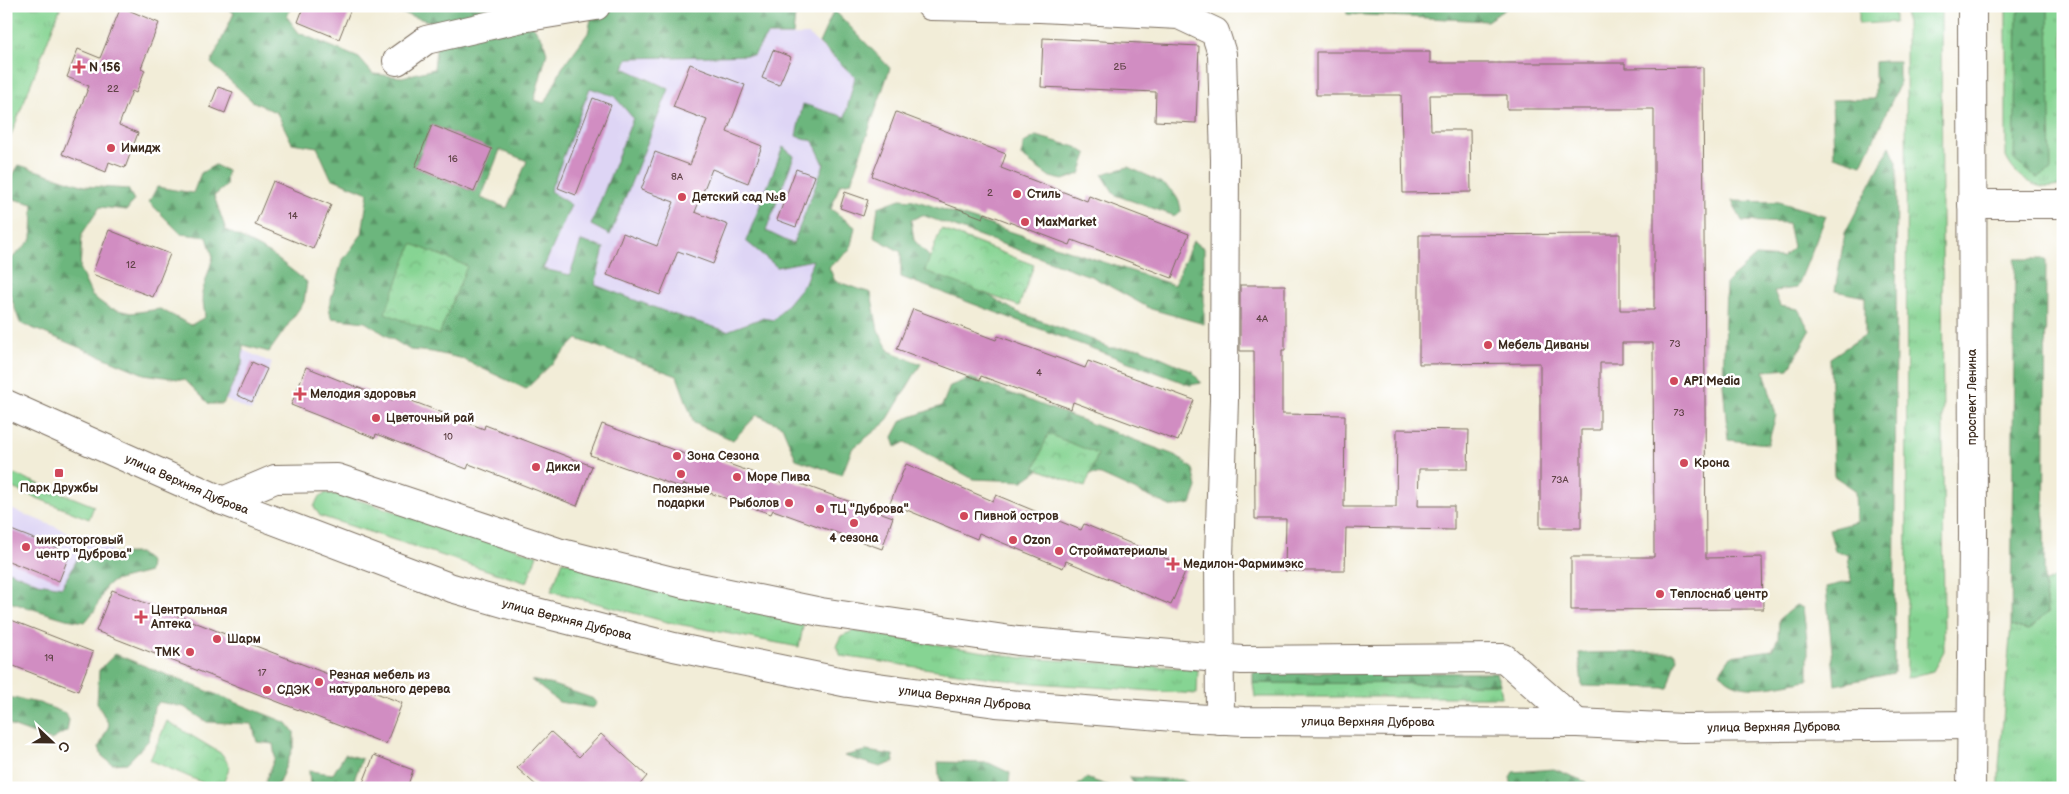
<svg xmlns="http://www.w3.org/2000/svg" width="2069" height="794" font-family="'Balsamiq Sans',sans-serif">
<defs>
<pattern id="grass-tufts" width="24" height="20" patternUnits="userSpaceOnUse" patternTransform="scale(1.25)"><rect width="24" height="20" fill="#86d493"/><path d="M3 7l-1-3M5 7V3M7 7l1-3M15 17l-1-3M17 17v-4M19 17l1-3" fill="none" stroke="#75b67e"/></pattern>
<pattern id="forest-firs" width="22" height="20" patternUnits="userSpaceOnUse" patternTransform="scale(1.25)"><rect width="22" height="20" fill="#6cb67d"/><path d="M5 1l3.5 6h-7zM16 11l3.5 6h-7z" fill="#5a9466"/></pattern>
<pattern id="park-crowns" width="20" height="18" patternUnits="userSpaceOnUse" patternTransform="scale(1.25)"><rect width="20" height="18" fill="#86d493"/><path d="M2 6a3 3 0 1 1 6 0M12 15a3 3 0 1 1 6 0" fill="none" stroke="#75b67e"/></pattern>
</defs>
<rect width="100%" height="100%" fill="#fff"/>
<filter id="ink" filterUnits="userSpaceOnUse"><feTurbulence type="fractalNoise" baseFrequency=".02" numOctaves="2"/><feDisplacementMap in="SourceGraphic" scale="10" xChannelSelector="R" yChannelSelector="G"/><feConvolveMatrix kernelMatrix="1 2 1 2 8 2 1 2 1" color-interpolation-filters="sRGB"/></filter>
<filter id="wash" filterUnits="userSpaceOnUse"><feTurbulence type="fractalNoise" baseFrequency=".0096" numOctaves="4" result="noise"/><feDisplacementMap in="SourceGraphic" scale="20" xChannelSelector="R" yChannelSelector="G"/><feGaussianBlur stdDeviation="1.12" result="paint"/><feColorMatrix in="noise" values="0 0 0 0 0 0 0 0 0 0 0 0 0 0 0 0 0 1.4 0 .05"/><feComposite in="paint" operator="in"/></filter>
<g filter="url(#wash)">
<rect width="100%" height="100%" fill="#f2edd8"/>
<!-- built -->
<g fill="#ded5f5">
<polygon points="809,35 873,93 771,377 496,276 592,38"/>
<polygon points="236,347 272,363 251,411 214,395"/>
<polygon points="6,507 113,550 91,606 6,572"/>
</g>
<!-- grass -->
<g fill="url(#grass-tufts)" stroke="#607f58">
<polygon points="6,6 61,6 8,143 6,141"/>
<polygon points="1859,6 1895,6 1895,22 1859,24"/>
<polygon points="1906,6 1941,6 1944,651 1933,671 1907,678"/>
<path d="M2006,6H2063V185C2038,193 2016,179 2006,157Z"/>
<polygon points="14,474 94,506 89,519 7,486"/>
<polygon points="325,493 341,495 537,555 527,583 320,516 314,507 318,498"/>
<polygon points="563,561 804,622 799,647 667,622 551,591"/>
<polygon points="2063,573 2063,788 1999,788 1999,766 2011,626 2029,630 2047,613 2044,583"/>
<polygon points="853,631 1022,658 1198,669 1197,694 1020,682 841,656 836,646 841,636"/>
<polygon points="1253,683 1500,684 1502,697 1255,697"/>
</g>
<!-- forest -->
<g fill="url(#forest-firs)" stroke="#54704e" fill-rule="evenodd">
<path d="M225,6H291L287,17L299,33L359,58L373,74L402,77L434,69L438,29L431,22L378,6H519L543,40L547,53L534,100L544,103L548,98L562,68L588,33L594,6H796L793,35H767L754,55L628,58L624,68L669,89L610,235L591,225L633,118L614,96L590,88L550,191L571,205L543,269L570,275L581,241L604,248L595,285L669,313L727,331L762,318L774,320L805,283L813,260L777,267L746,241L783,147L794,156L766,231L793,244L824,164L813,141L796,136L803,104L845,117L855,77L819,43L834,10L890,68L851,182L840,184L831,209L855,227L850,250L829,267L835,281L871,293L878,330L889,351L921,364L886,422L852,449L842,475L796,459L782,426L757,415L733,440L694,423L677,376L577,339L526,389L460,358L432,352L410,350L365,322L331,318L329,306L342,261L362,234L368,193L331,178L317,147L292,143L277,113L252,101L211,63L234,13ZM432,125L491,149L474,192L415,167ZM500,150L527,161L507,208L481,198Z"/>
<polygon points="1346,6 1510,6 1487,21 1347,14"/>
<polygon points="2023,6 2048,6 2051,170 2037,178 2014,160 2017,15"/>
<polygon points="1885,61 1899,61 1899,85 1862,165 1834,156 1832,100 1875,99 1875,62"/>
<polygon points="1036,136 1076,147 1087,154 1080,174 1063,180 1050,177 1021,156 1024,143"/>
<polygon points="1890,146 1897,162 1894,673 1835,685 1826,587 1851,581 1848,555 1835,551 1829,529 1856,522 1855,490 1834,476 1830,358 1865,335 1865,297 1835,291 1845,233"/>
<polygon points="19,165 85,186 128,189 134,200 127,210 100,207 82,234 80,270 92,296 109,308 131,313 160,309 191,325 205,317 202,293 213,257 207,237 181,234 149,202 157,187 193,193 201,173 215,165 227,171 226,186 214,196 226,230 271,254 307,282 304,302 269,352 243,345 242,365 223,404 209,404 185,380 144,374 20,323 9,291 6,290 6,259 10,260 32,239 33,204 6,197 6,186"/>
<path d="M1128,167C1147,176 1181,186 1181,212L1175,216L1115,195L1102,174Z"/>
<polygon points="900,199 914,200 1174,285 1193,241 1204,248 1204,324 1151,309 1093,277 922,215 911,220 914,240 937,265 1017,312 1093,340 1109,348 1140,348 1192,371 1201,383 1190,385 901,277 901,252 874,237 878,207"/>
<polygon points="1732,201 1779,202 1826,216 1797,288 1774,291 1780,306 1798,309 1810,331 1789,369 1764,371 1776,415 1768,444 1728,440 1723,384 1726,283 1756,256 1782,258 1793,247 1788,223 1742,221"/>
<polygon points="2015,259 2046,259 2044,583 2047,613 2029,630 2011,626"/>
<polygon points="970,378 1177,456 1193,469 1197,487 1191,504 1172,507 1101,475 1063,471 1046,465 1023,481 973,479 905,442 896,447 893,437 902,420 942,406 950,386"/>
<polygon points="139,553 150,562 149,572 114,581 106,586 95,610 85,622 66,619 6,601 6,570 38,583 62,587 80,554"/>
<path d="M1796,605L1803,608L1808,647V680C1782,684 1736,698 1720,672L1731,656L1772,650L1778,639L1779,619Z"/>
<polygon points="1674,652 1677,658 1668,688 1582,686 1579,653"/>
<polygon points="115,654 287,723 294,732 294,745 279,783 271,787 265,782 275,757 273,744 257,742 252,724 207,722 184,707 159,702 154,707 149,740 127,763 112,764 102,756 99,747 109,725 97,703 99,670"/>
<polygon points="1253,672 1496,673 1500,684 1253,683"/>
<polygon points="531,680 553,685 594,699 597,703 593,708 559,702"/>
<polygon points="8,697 39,703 65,713 69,720 67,731 51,740 12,726 6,722"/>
<polygon points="866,751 893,755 894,762 880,767 844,756"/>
<polygon points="345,754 362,759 351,788 310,788 309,771 333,774"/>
<polygon points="938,762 989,763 1010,773 1009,783 1003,788 940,788"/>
<polygon points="1554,769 1586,782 1586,788 1512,788 1510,777 1513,772"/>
<polygon points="1129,777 1182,780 1193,786 1142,788 1135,786"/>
<polygon points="1086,778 1109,786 1108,788 1075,788"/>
</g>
<!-- park -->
<g fill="url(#park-crowns)" stroke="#607f58">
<polygon points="941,229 1034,265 1019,306 925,271"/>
<polygon points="412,244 467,266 439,335 385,313"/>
<polygon points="1048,434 1098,454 1085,487 1035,468"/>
<polygon points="167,721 222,754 230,767 221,788 215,788 150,760"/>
</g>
<g id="blocks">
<!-- building -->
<g fill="#d18dc2">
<polygon points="304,6 352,6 339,39 298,22"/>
<polygon points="121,7 159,23 141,68 145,70 136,93 132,91 119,125 138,133 125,168 109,162 106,172 62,154 89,86 67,77 78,49 100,58"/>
<polygon points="1043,38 1199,46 1196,123 1155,121 1156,92 1041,87"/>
<polygon points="773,50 791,57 779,85 762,78"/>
<polygon points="1316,52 1430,52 1430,63 1625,63 1625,68 1703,67 1706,558 1762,557 1763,609 1571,610 1571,557 1654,557 1653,343 1622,343 1622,363 1600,363 1600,430 1581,430 1581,528 1540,528 1540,363 1419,364 1419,235 1620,234 1620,310 1654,310 1654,109 1507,109 1507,95 1430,95 1431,130 1470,130 1471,192 1403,193 1401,95 1316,95"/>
<polygon points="690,64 745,85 727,132 762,146 748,183 712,169 695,212 728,225 713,264 678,251 660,295 607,275 623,233 657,246 674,202 641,190 655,152 690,165 707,120 673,107"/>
<polygon points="218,87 233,92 225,113 210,107"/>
<polygon points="593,98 611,105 576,195 558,188"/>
<polygon points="896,112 1006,154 1001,168 1087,201 1089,196 1189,234 1172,278 1072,240 1070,245 985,213 983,218 872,176"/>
<polygon points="432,125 492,149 474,192 415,167"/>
<polygon points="796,169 815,176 796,227 777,220"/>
<polygon points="273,181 331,205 313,249 255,225"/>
<polygon points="845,192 868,200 863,216 840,208"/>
<polygon points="109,230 170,254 153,297 92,274"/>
<polygon points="1240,285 1285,285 1285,350 1282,350 1282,414 1345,415 1344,507 1396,507 1397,429 1469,430 1468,469 1419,469 1418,506 1454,506 1454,530 1346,528 1345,571 1285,571 1286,519 1255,519 1254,351 1240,351"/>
<polygon points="913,309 996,340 998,336 1085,368 1088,361 1194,400 1178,441 1073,402 1071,409 981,376 980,380 897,349"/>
<polygon points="252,362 267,369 252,402 237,395"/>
<polygon points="306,367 392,401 394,394 484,429 485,425 592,466 577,506 469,464 467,469 376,434 375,438 291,405"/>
<polygon points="602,424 693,457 695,452 782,483 784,478 893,517 882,549 773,510 771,514 684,484 682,488 590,455"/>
<polygon points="906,464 993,501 996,495 1081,530 1084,524 1187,567 1171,605 1066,561 1063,568 979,533 977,539 890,503"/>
<polygon points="6,528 70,553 59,581 6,560"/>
<polygon points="112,590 402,703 386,744 96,631"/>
<polygon points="6,618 93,652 78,691 6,663"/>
<polygon points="551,732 579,757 601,734 647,776 637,788 539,788 517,768"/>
<polygon points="374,755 413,770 407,788 361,788"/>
</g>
</g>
</g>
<g filter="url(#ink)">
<use href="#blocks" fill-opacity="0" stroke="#7b6e5f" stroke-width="1"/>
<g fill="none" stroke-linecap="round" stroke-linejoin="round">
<defs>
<g id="minor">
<polyline points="931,6 1040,8 1179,15 1215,32 1222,54 1225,160 1224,400 1219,557 1220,720"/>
<polyline points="397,61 426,40 522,18 596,6"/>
<polyline points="1972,204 2063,204"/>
<polyline points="223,501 275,479 337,478 558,552 680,583 821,612 1018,641 1242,660 1504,658 1577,723"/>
</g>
<g id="major">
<path id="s1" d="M6,404L223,501L452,588L521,608L674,647L848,683L996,703L1174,717L1244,721L1577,723L1683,728L1970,725"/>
<polyline points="1971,788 1973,535 1972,6"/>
</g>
</defs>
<!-- minor casing -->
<use href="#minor" stroke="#7b6e5f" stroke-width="30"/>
<!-- major casing -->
<use href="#major" stroke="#7b6e5f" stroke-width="30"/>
<!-- minor -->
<use href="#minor" stroke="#fff" stroke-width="28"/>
<!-- major -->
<use href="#major" stroke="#fff" stroke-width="28"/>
</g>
</g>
<!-- markers -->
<g fill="#d1495b" stroke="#fff" stroke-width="2">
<path d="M76.5 59.5h5v5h5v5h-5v5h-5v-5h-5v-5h5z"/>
<circle cx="111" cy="148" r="5"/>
<circle cx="1017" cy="194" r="5"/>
<circle cx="682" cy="197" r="5"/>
<circle cx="1025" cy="222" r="5"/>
<circle cx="1488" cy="345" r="5"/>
<circle cx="1674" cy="381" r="5"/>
<path d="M297.5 386.5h5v5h5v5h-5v5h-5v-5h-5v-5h5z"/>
<circle cx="376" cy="418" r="5"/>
<circle cx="677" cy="456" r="5"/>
<circle cx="1684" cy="463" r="5"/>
<circle cx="536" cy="467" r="5"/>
<rect x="54" y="468" width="10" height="10" rx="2.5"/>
<circle cx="681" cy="474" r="5"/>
<circle cx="737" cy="477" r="5"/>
<circle cx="789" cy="503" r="5"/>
<circle cx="820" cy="509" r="5"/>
<circle cx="964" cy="516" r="5"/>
<circle cx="854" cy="523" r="5"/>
<circle cx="1013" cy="540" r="5"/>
<circle cx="26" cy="547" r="5"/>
<circle cx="1059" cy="551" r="5"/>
<path d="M1170.5 556.5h5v5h5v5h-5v5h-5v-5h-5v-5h5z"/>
<circle cx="1660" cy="594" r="5"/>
<path d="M138.5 609.5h5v5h5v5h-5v5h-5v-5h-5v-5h5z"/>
<circle cx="217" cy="639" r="5"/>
<circle cx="190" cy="652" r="5"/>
<circle cx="319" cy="682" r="5"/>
<circle cx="267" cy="690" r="5"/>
</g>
<g text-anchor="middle" stroke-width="5" stroke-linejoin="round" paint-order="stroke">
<!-- number labels -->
<g font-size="10" fill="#604347">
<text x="1120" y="70">2Б</text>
<text x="113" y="92">22</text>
<text x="453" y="162">16</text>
<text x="677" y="180">8А</text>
<text x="990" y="196">2</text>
<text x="293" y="219">14</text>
<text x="131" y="268">12</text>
<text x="1262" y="322">4А</text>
<text x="1675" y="347">73</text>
<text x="1039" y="376">4</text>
<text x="1679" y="416">73</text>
<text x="448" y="440">10</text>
<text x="1560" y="483">73А</text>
<text x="49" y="661">19</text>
<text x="262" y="676">17</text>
</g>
<!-- poi labels -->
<g font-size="12" font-weight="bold" fill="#3b2a1e" stroke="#fff" text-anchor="start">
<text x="89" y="71">N 156</text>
<text x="121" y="152">Имидж</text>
<text x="1027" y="198">Стиль</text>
<text x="692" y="201">Детский сад №8</text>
<text x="1035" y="226">MaxMarket</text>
<text x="1498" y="349">Мебель Диваны</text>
<text x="1684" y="385">API Media</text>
<text x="310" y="398">Мелодия здоровья</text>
<text x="386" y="422">Цветочный рай</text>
<text x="687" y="460">Зона Сезона</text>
<text x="1694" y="467">Крона</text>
<text x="546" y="471">Дикси</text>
<text x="747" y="481">Море Пива</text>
<text x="59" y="492" text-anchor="middle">Парк Дружбы</text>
<text x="681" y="493" text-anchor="middle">Полезные<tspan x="681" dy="14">подарки</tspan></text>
<text x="779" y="507" text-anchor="end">Рыболов</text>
<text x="830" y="513">ТЦ "Дуброва"</text>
<text x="974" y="520">Пивной остров</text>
<text x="854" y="542" text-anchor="middle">4 сезона</text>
<text x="36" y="544">микроторговый<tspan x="36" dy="14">центр "Дуброва"</tspan></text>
<text x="1023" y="544">Ozon</text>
<text x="1069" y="555">Стройматериалы</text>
<text x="1183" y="568">Медилон-Фармимэкс</text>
<text x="1670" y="598">Теплоснаб центр</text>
<text x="151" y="614">Центральная<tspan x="151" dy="14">Аптека</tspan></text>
<text x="227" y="643">Шарм</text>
<text x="180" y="656" text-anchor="end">ТМК</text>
<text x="329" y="679">Резная мебель из<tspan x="329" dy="14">натурального дерева</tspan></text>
<text x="277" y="694">СДЭК</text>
</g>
<!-- street labels -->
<g font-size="12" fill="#3b2a1e" stroke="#fff">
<text transform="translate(1972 397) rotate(-90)" y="4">проспект Ленина</text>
<text dy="4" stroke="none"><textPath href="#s1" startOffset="198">улица Верхняя Дуброва</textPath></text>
<text dy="4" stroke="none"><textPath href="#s1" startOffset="602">улица Верхняя Дуброва</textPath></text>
<text dy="4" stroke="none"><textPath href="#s1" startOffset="1008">улица Верхняя Дуброва</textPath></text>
<text dy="4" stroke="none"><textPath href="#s1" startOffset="1412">улица Верхняя Дуброва</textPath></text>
<text dy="4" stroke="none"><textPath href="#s1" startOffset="1818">улица Верхняя Дуброва</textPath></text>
</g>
</g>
<!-- margin -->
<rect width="2069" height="794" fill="none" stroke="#fff" stroke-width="25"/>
<!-- north arrow -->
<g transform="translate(52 742) rotate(112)" stroke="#ffffff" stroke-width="4" paint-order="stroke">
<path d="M0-4L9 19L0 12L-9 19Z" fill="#3b2a1e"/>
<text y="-8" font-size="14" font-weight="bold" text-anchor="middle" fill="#3b2a1e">С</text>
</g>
</svg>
